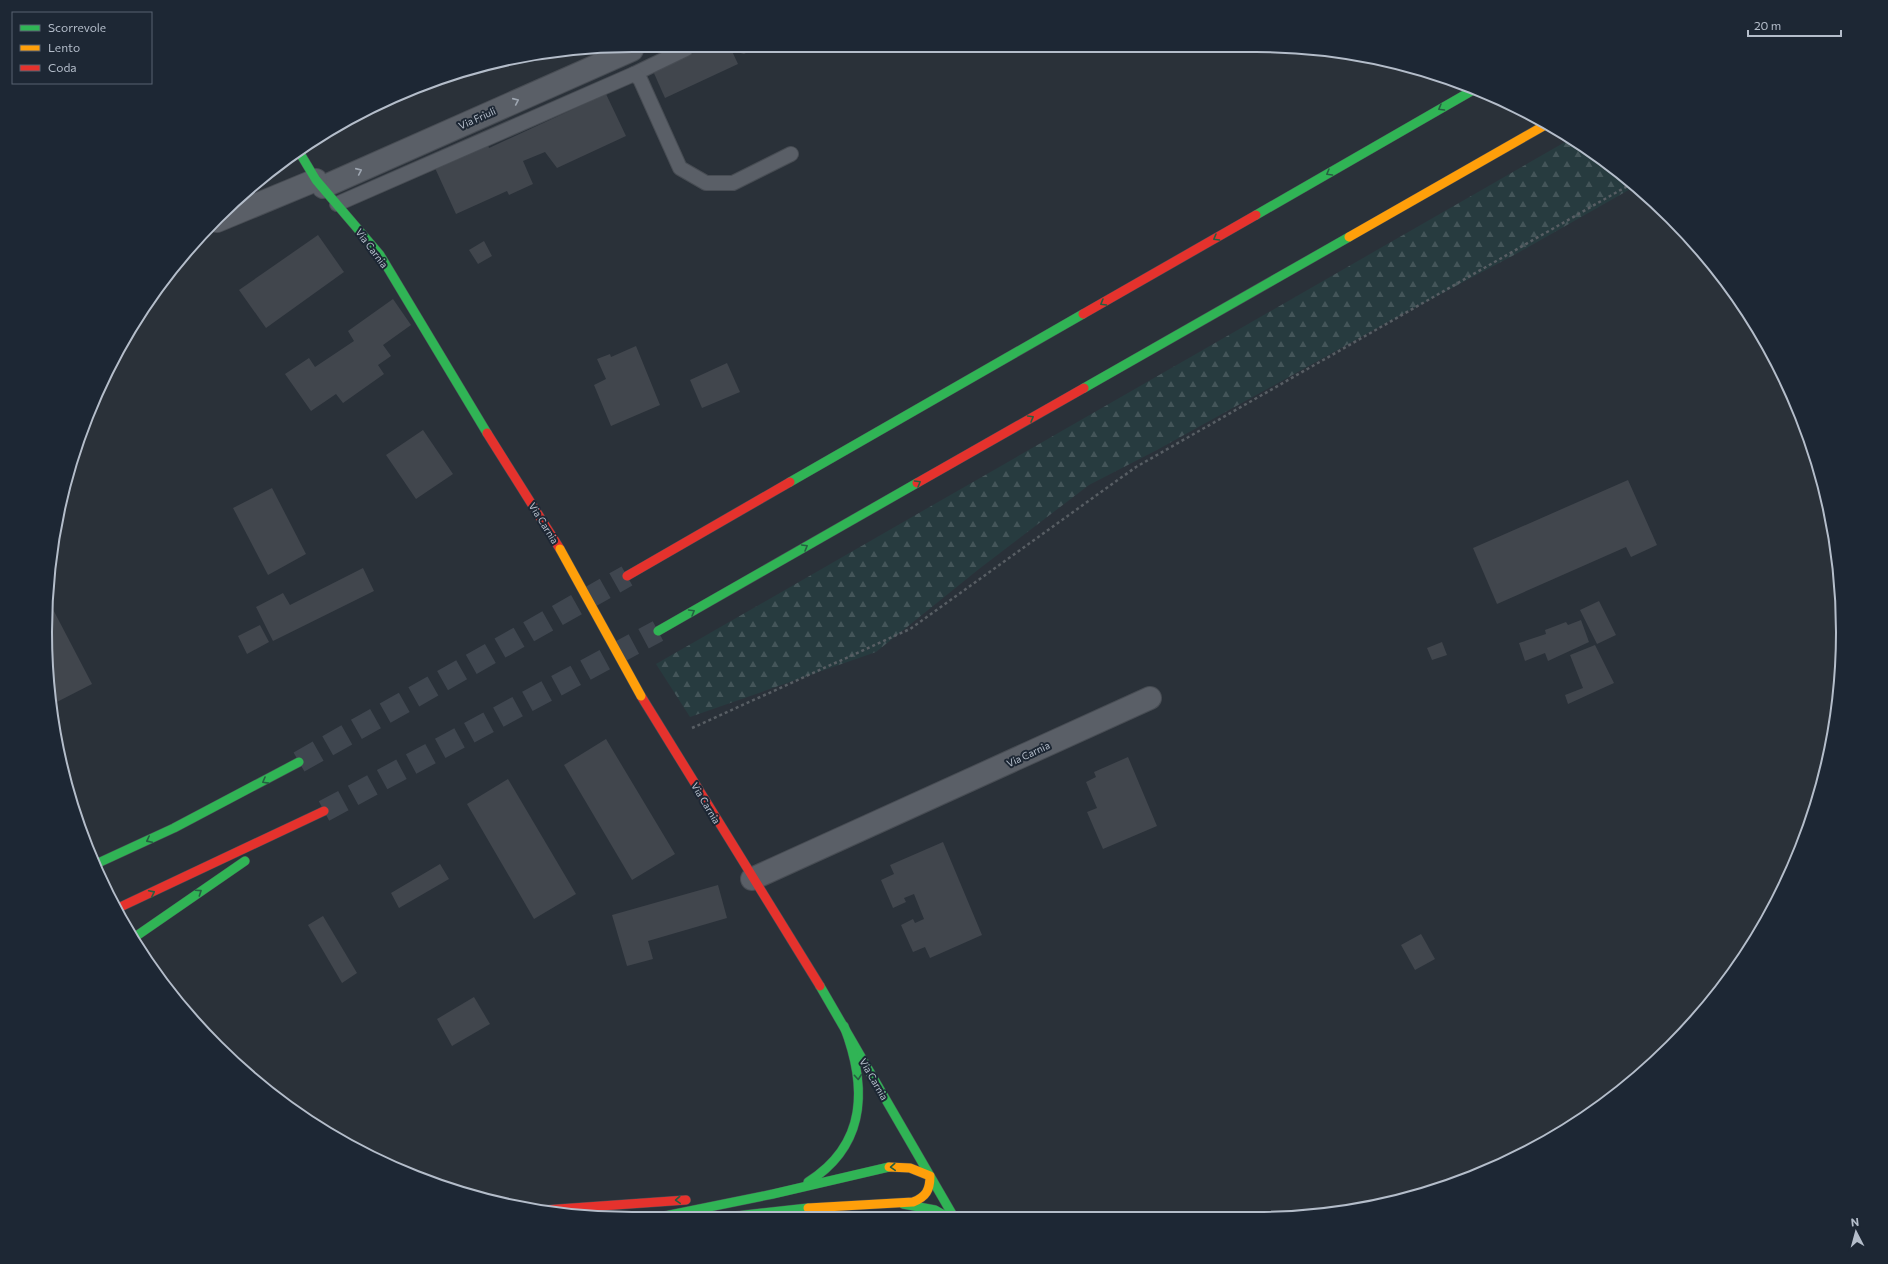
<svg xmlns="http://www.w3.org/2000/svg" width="1888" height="1264" font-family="Commissioner,sans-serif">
<defs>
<pattern id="forest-firs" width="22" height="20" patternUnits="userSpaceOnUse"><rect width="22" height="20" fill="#273b3f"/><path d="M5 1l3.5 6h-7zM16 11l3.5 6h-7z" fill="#445559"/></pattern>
</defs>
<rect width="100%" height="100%" fill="#2a3139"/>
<!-- forest -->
<polygon fill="url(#forest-firs)" points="1572,138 1582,144 1634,187 1516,254 1390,321 1157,450 1089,485 979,569 876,652 690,717 656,664"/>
<!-- building -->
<g fill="#41464d">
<polygon points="702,49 731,49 738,64 665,98 653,71"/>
<polygon points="735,49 750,49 750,51 744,54 737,52"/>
<polygon points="417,87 419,90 349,126 346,121 372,106"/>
<polygon points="606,94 626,136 557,168 545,152 523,161 533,184 509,195 507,191 456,214 435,168 488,145 489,148"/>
<polygon points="318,235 344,272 266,328 239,290"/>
<polygon points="484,241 492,256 478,264 469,250"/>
<polygon points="393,299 411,325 383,345 391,356 378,365 384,374 343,403 336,394 311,411 285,374 309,358 315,367 354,341 348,331"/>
<polygon points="636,346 660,405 611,426 594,385 606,379 597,359 610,354 611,357"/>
<polygon points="727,363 740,392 702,408 690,380"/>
<polygon points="423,430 453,474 416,499 386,455"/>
<polygon points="1628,480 1657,545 1631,557 1626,547 1497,604 1473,548"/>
<polygon points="272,488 306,554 268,575 233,508"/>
<polygon points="363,568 374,591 273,641 256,607 283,593 290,605"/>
<polygon points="46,596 92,684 51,705 46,670"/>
<polygon points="1599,601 1616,635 1597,644 1580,610"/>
<polygon points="1581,620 1589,642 1548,661 1545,653 1525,661 1519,643 1546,634 1545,630 1566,622 1568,625"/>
<polygon points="260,625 269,642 247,654 238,636"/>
<polygon points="1442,642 1447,655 1432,660 1427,648"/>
<polygon points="1595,645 1614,683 1568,704 1565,695 1583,688 1570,655"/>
<polygon points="606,739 675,854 632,880 564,765"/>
<polygon points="1128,757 1157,826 1103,849 1087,812 1097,808 1086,782 1096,777 1094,772"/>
<polygon points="508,779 576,894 534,919 467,804"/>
<polygon points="943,842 982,935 930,958 925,947 913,952 901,925 913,919 915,923 924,919 914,894 904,898 906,902 893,908 881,880 894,874 890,865"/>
<polygon points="440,864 449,879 399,908 391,893"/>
<polygon points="718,885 727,918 648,941 653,959 627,966 612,915"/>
<polygon points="323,916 357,973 342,983 308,925"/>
<polygon points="1421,934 1435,959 1415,970 1401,945"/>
<polygon points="474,997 490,1024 452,1046 437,1019"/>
</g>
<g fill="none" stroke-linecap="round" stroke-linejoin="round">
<!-- highway-tunnel -->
<g stroke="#3f464f" stroke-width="22" stroke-dasharray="22 11" stroke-linecap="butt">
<polyline points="299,762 627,576"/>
<polyline points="324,811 658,631"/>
</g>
<defs>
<g id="lane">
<polyline points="634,74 686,49"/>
<polyline points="337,204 634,74 640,79 680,168 706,183 733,183 791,154"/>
</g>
<g id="street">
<polyline points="323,187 632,50"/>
<polyline points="217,221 316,180"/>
<polyline points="752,879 1150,698"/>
</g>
<g id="fast">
<polyline points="298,150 316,180 380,255 487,433"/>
<polyline points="1256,215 1475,89"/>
<polyline points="1084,388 1349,237"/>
<polyline points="790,482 1083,314"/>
<polyline points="658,631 917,483"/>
<polyline points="96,864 174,828 299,762"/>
<polyline points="132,939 245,861"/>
<polyline points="820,986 955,1219"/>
<path d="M808,1182C868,1144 867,1086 844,1026"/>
<polyline points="903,1204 935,1210 951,1219"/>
<polyline points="650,1219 773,1194 889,1167"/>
<polyline points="709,1219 808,1208"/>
</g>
<g id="slow">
<polyline points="1349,237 1547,124"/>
<path d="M808,1208L913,1202C926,1197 930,1190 930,1176L910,1168L889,1167"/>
</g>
<g id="jam">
<polyline points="1083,314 1256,215"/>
<polyline points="487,433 560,549"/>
<polyline points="917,483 1084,388"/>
<polyline points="627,576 790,482"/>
<polyline points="641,696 820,986"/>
<polyline points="116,909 324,811"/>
<polyline points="544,1210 686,1200"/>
</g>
</defs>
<!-- lane casing -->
<use href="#lane" stroke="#484d54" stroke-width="16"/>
<!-- street casing -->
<use href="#street" stroke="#484d54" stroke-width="24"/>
<!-- fast casing -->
<use href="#fast" stroke="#484d54" stroke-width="10"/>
<!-- slow casing -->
<use href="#slow" stroke="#484d54" stroke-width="10"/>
<!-- jam casing -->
<use href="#jam" stroke="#484d54" stroke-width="10"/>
<!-- path -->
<polyline stroke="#585e64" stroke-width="2.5" stroke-dasharray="3 3" stroke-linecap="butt" points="692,728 910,629 1136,467 1631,184"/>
<!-- lane -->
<use href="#lane" stroke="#5a5f67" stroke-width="14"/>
<!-- street -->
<use href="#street" stroke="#5a5f67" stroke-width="22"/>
<!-- fast -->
<use href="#fast" stroke="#30b455" stroke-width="9"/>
<!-- slow -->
<use href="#slow" stroke="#ff9f0a" stroke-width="9"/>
<!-- jam -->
<use href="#jam" stroke="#e5322d" stroke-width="9"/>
<defs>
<polyline id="slow-bridge" points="560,549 641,696"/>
</defs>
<!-- slow-bridge casing -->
<use href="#slow-bridge" stroke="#484d54" stroke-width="10" stroke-linecap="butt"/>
<!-- slow-bridge -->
<use href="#slow-bridge" stroke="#ff9f0a" stroke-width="9"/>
</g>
<!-- one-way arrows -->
<defs><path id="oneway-chevron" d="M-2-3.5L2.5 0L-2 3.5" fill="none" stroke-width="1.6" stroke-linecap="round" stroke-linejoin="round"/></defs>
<g stroke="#9ea6b1">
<use href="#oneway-chevron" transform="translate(516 101) rotate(-24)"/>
<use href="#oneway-chevron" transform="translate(359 171) rotate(-24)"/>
</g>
<g stroke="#255f41">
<use href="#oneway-chevron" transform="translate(1441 108) rotate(150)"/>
<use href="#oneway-chevron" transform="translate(1329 173) rotate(150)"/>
<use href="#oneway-chevron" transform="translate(1216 238) rotate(150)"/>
<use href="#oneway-chevron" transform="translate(1103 303) rotate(150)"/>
<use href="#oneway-chevron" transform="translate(1031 418) rotate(-30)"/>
<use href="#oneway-chevron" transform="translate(918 483) rotate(-30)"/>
<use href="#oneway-chevron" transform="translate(805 547) rotate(-30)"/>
<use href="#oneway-chevron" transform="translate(692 612) rotate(-30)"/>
<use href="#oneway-chevron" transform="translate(265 781) rotate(151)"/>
<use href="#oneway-chevron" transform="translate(149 840) rotate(153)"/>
<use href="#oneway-chevron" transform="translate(199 892) rotate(-34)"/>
<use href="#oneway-chevron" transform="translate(152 893) rotate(-26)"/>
<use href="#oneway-chevron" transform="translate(858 1077) rotate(85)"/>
<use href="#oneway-chevron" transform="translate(893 1167) rotate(176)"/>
<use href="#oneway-chevron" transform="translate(678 1200) rotate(176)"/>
</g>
<g text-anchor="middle" stroke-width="4" stroke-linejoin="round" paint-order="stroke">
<!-- street labels -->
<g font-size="10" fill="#b4bdca" stroke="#1d2734">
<text transform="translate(477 118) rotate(-24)" y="4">Via Friuli</text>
<text transform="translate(372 248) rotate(53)" y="4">Via Carnia</text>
<text transform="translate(544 523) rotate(58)" y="4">Via Carnia</text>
<text transform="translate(1028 754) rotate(-25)" y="4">Via Carnia</text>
<text transform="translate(706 803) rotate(59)" y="4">Via Carnia</text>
<text transform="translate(874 1079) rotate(60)" y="4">Via Carnia</text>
</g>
</g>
<!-- crop -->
<path d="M0 0H1888V1264H0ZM632 52H1256A580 580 0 0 1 1836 632V632A580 580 0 0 1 1256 1212H632A580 580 0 0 1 52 632V632A580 580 0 0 1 632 52Z" fill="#1d2734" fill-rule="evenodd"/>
<path fill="none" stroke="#b4bdca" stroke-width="2" d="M632 52H1256A580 580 0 0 1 1836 632V632A580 580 0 0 1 1256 1212H632A580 580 0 0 1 52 632V632A580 580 0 0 1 632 52Z"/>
<!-- legend -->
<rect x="12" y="12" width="140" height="72" fill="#1d2734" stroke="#596370"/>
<rect x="20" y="25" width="20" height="6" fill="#30b455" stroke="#596370"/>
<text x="48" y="32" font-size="12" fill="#b4bdca">Scorrevole</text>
<rect x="20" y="45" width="20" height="6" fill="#ff9f0a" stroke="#596370"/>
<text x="48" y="52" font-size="12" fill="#b4bdca">Lento</text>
<rect x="20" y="65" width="20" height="6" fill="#e5322d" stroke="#596370"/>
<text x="48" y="72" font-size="12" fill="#b4bdca">Coda</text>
<!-- north arrow -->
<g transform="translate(1856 1232) rotate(354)" stroke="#1d2734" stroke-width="3" paint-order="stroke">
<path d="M0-3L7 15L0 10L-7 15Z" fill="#b4bdca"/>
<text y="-6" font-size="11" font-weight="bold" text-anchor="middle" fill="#b4bdca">N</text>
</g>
<!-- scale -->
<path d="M1748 30v6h93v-6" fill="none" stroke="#b4bdca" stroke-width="2"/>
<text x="1754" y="30" font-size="12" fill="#b4bdca" stroke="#1d2734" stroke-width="3" paint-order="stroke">20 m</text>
</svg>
